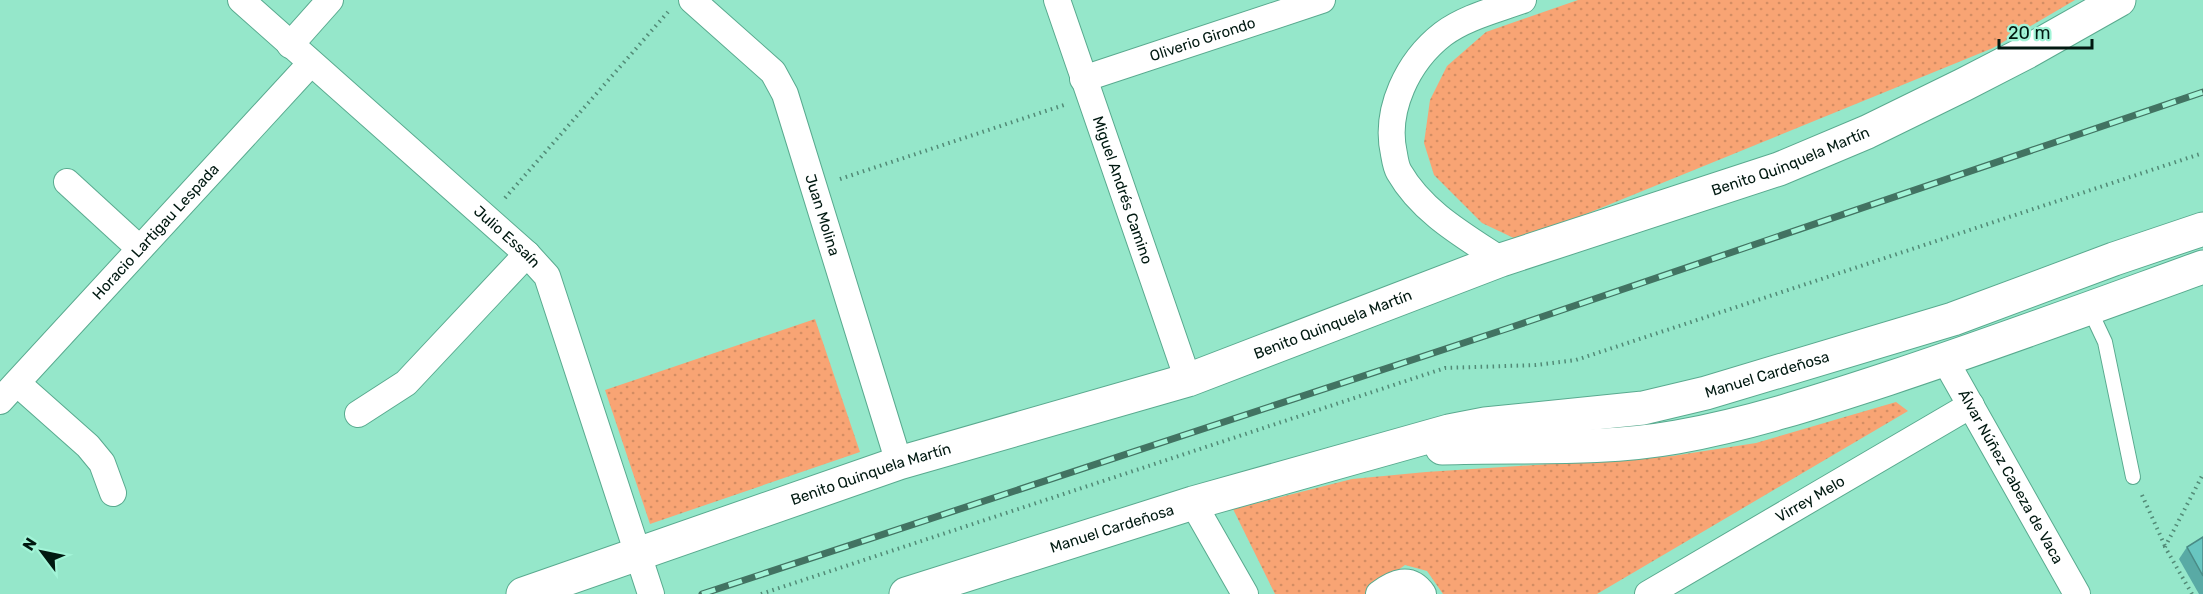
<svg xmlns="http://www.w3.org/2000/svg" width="2203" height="594" font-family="Rubik,sans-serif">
<defs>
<pattern id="green-dots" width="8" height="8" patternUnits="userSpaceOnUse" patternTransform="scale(1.5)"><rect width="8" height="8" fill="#f8a474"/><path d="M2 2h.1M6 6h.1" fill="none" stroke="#d38d63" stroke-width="1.8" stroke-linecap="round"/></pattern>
</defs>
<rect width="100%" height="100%" fill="#95e7ca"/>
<!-- green -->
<g fill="url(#green-dots)">
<polygon points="1578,0 2075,0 1993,48 1520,241 1482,223 1434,175 1424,143 1430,100 1447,66 1486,32"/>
<polygon points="815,319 860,452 650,524 605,390"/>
<polygon points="1896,402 1908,411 1597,594 1443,594 1427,571 1405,565 1365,594 1275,594 1233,509 1352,479 1426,472 1672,456 1756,443"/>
</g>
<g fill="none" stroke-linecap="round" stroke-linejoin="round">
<defs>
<polyline id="lane" points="2089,308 2105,342 2133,477"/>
<g id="street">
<path id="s1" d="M241,0L527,254L547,276L651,594"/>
<path id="s2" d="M692,0L773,72L785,94L899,463"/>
<path id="s3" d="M1057,0L1188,380"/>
<polyline points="290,45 330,0"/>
<path id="s4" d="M1083,79L1322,0"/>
<polyline points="67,182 139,248"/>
<path d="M1501,260C1463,235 1422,212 1399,172C1396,167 1395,160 1394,154C1384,110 1408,61 1443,34C1466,17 1496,10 1523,0"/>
<path id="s5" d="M1945,360L2077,594"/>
<polyline points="17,383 88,446 102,463 113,493"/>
<path id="s6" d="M0,401L311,63"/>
<polyline points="358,414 406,383 527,254"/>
<polyline points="1193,503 1245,594"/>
<path d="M1379,594C1394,583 1410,575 1423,594"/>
<path id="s7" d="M1648,594L1971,405"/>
</g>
<g id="secondary">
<path d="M1442,448C1521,445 1599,451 1677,437C1749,424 1817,402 1887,379C1993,344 2098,305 2203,267"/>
<path id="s8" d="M523,594L899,463L1188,380L1501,260L1779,169L1867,132L1963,85L2027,52L2119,0"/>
<path id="s9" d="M906,594L1193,503L1449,431L1485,424L1643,408L1706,393L1953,319L2114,259L2203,229"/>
</g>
</defs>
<!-- lane casing -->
<use href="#lane" stroke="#59aa8f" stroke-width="16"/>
<!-- street casing -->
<use href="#street" stroke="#59aa8f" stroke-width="28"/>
<!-- secondary casing -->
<use href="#secondary" stroke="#59aa8f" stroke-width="35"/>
<!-- path -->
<g stroke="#528a76" stroke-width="4" stroke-dasharray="1.5 4.5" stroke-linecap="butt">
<polyline points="840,179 1064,105"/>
<polyline points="505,198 668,12"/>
<polyline points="2142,495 2165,546"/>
<polyline points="761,594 1445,368 1536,365 1576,360 2203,153"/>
<polyline points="2192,594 2165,547 2203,474"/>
</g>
<!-- lane -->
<use href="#lane" stroke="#fff" stroke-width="14"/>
<!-- street -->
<use href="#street" stroke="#fff" stroke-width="26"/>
<!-- secondary -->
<use href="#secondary" stroke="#fff" stroke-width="33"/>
<defs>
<polyline id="rail" points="702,594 1512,327 2203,92"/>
</defs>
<!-- rail casing -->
<use href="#rail" stroke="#427362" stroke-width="7"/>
<!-- rail -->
<use href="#rail" stroke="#a2f4d7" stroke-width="4.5" stroke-dasharray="14" stroke-linecap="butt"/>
</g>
<!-- wall -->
<polygon fill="#59aaa5" points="2203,537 2203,594 2199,594 2179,559 2187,547"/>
<!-- building -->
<polygon fill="#68c6c0" stroke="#498b86" stroke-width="1.5" points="2203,537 2203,576 2187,547"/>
<g text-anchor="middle" stroke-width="4.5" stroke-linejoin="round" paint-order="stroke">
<!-- street labels -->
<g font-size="15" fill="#011911" stroke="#a2f4d7">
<text dy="5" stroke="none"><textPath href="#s4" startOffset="126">Oliverio Girondo</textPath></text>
<text dy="5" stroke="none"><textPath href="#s8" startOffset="1340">Benito Quinquela Martín</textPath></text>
<text dy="5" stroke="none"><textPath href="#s3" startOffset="201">Miguel Andrés Camino</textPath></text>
<text dy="5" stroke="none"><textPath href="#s2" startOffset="260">Juan Molina</textPath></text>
<text dy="5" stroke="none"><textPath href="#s6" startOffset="230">Horacio Lartigau Lespada</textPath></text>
<text dy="5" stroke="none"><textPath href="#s1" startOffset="356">Julio Essaín</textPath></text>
<text dy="5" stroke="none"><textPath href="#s8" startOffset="854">Benito Quinquela Martín</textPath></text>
<text dy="5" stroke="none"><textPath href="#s9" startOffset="891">Manuel Cardeñosa</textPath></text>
<text dy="5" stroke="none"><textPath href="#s8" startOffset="368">Benito Quinquela Martín</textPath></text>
<text dy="5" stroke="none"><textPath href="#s5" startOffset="134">Álvar Núñez Cabeza de Vaca</textPath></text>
<text dy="5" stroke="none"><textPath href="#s7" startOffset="188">Virrey Melo</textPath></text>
<text dy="5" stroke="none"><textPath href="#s9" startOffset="216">Manuel Cardeñosa</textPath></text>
</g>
</g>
<!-- north arrow -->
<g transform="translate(42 552) rotate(302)" stroke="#a2f4d7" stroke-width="4.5" paint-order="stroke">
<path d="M0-4.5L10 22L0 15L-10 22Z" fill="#011911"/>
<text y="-9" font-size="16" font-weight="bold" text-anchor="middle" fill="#011911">N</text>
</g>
<!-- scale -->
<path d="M1999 39v9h93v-9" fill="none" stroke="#011911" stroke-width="3"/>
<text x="2008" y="39" font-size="18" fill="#011911" stroke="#a2f4d7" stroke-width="4.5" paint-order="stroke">20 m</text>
</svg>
